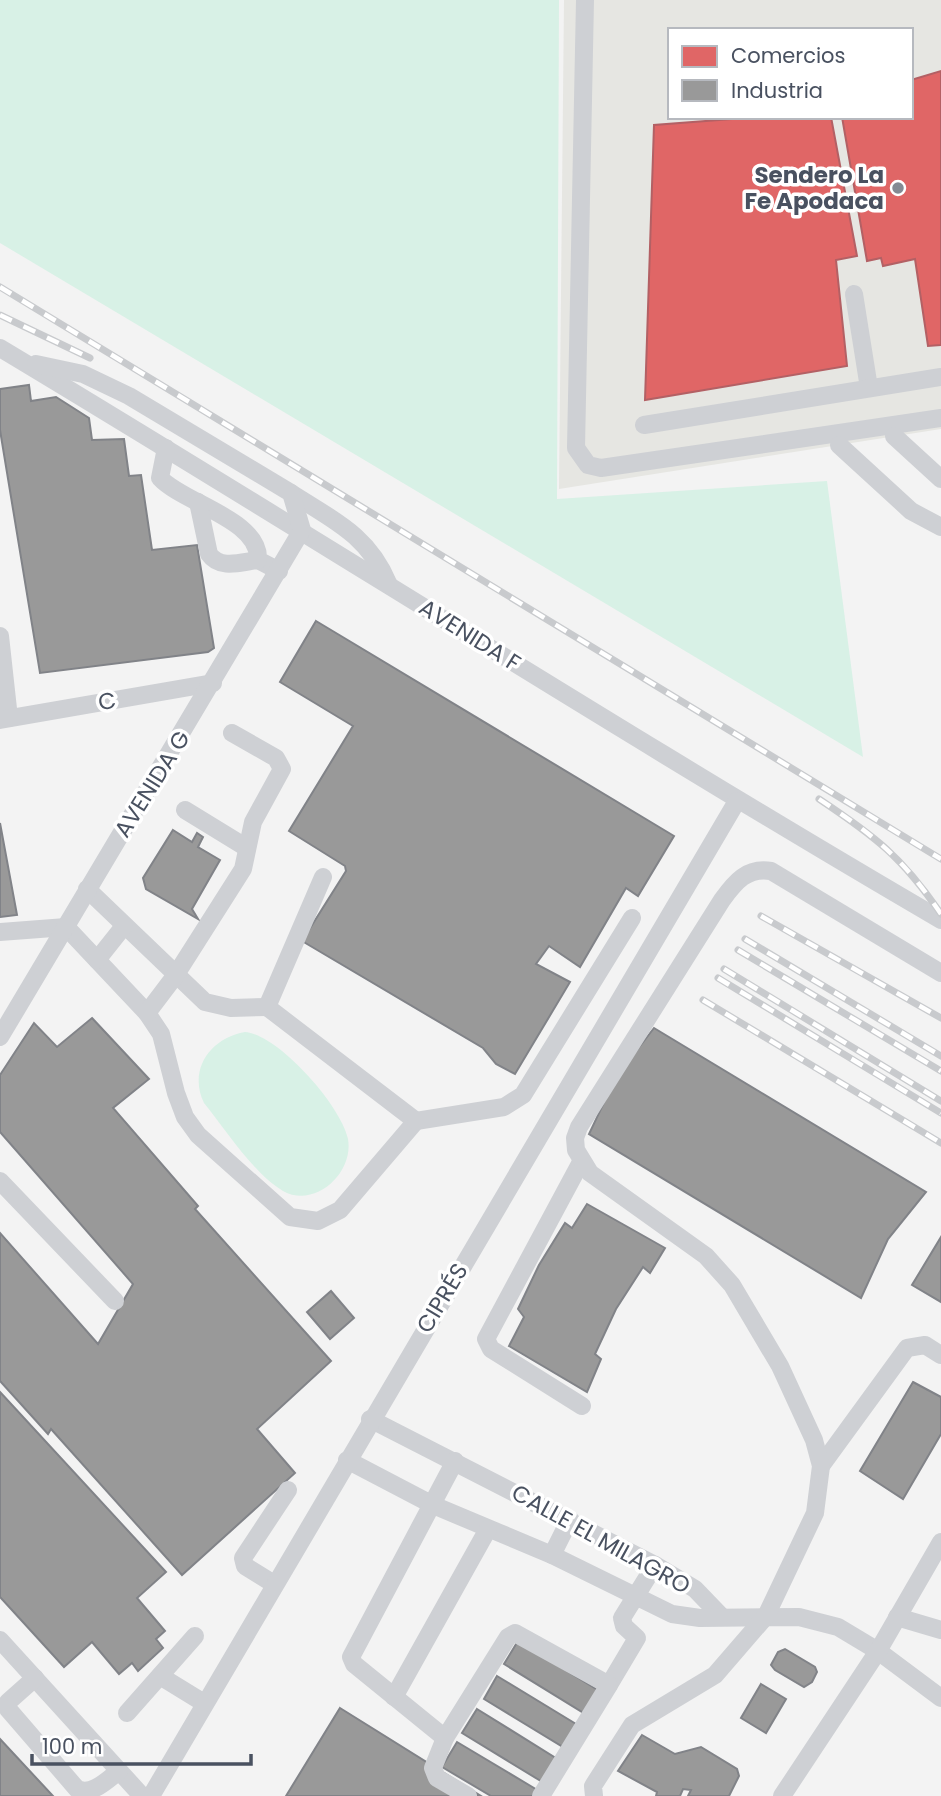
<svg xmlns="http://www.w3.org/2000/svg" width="941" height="1796" font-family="Poppins,sans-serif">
<rect width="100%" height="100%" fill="#f3f3f3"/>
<!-- commercial -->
<path fill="#e6e6e2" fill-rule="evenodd" d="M564,0H941V429L559,489ZM670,30H911V117H670Z"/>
<!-- green -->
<g fill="#d8f1e6">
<polygon points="0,0 559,0 557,499 827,481 863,757 0,243"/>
<path d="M245,1032C279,1035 342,1107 348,1139C354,1173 315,1209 283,1191C254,1174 225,1129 204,1103C188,1070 210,1038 245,1032Z"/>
</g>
<!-- shops -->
<g fill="#e06666" stroke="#b36064" stroke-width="2">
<polygon points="941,71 941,345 928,346 915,259 883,266 881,258 867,261 842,117 911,117 911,80"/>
<polygon points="758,117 831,117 857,256 836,260 847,366 645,400 654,125"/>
</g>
<!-- industry -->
<g fill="#999" stroke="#818388" stroke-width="2">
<polygon points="29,385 31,401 56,397 89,418 92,440 124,439 129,476 141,475 152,550 197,545 214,648 208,652 40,673 0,430 0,389"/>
<polygon points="316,621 674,836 638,896 626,888 580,967 549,946 536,964 570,982 515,1074 496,1064 483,1048 302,941 346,871 345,866 289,831 353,726 280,682"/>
<polygon points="0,823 17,915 0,917"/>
<polygon points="173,830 192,842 197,833 203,837 198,847 220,860 192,909 198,919 146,889 143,878"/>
<polygon points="92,1018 149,1079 113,1108 198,1206 195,1209 331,1361 257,1429 295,1473 182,1575 51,1429 48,1434 0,1381 0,1233 98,1344 133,1284 0,1132 0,1075 34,1023 57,1047"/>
<polygon points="654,1028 926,1192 888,1239 861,1298 589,1134 616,1077"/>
<polygon points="587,1204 665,1248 650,1273 643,1267 616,1309 595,1354 601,1359 587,1392 509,1346 524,1317 518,1309 539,1265 565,1223 572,1228"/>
<polygon points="941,1237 941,1302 912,1285"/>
<polygon points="331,1291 354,1318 330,1339 307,1312"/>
<polygon points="913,1382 941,1397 941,1434 903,1499 860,1471"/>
<polygon points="0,1392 166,1572 137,1598 165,1631 156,1639 163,1648 138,1671 132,1663 119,1674 92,1642 64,1667 0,1597"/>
<polygon points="518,1641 601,1692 587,1715 504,1664"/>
<polygon points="785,1649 815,1667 817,1672 812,1682 804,1687 775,1670 771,1665 778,1652"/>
<polygon points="497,1676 581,1727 568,1750 484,1699"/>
<polygon points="761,1684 786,1699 766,1733 741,1718"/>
<polygon points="340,1708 481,1796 286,1796"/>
<polygon points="477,1709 559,1760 544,1783 462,1733"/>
<polygon points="642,1735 675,1754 701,1747 737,1769 739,1776 729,1796 688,1796 691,1790 683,1789 680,1796 656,1796 657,1792 618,1771"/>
<polygon points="0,1739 53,1796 0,1796"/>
<polygon points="457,1742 539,1791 536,1796 491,1796 442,1767"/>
</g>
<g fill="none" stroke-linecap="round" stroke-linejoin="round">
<!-- minor -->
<g stroke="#ced0d4" stroke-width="18">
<polyline points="585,0 576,448 588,465 601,468 941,418"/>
<polyline points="854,294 869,388"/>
<path d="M0,348C315,537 624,735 941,920"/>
<polyline points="644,425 941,377"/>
<polyline points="894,436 941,479"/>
<polyline points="839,445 911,511 941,527"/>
<path d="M166,448L160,478C183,503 261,520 258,560L279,571"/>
<path d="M291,493C333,520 368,535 388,583"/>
<path d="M198,502L209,554C220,570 241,562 258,560"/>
<polyline points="0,636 9,718"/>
<polyline points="0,720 213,683"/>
<polyline points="185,810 247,848"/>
<polyline points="87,889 205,1002 231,1008 267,1007"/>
<polyline points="0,932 66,927 147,1013 161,1034 176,1093 185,1117 198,1135 290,1217 318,1221 340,1210 416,1121 267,1007 323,877"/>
<polyline points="97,960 124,926"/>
<polyline points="147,1013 175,976 243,869 253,822 282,769 276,758 232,733"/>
<polyline points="0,1037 302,530 291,493 129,396 83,374 36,364"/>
<polyline points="416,1121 504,1107 523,1095 632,918"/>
<polyline points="581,1162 486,1339 491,1349 582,1406"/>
<polyline points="0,1181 115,1301"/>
<polyline points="370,1419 655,1565 695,1589 721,1616"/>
<polyline points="347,1460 433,1505 552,1555 672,1614 700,1618 799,1617 838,1627 878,1651 941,1698"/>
<polyline points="821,1466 907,1348 925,1345 941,1355"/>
<polyline points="552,1555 570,1519"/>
<polyline points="274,1584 245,1566 243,1558 288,1490"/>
<polyline points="897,1617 941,1630"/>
<polyline points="0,1640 142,1796"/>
<polyline points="160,1676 204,1703"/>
<path d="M35,1678L8,1702V1709L77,1789C92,1796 107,1780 119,1771"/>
<polyline points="609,1685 637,1638 624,1626 622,1618 655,1565"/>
<polyline points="394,1697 488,1529"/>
<polyline points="127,1713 195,1636"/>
<polyline points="445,1738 354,1664 351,1657 455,1461"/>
<polyline points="151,1796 737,801"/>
<polyline points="468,1796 437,1778 433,1768 445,1738 508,1637 515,1633 609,1685 541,1796"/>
<path d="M594,1796L593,1786L632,1725L715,1675L766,1616L815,1513L821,1466L814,1440L780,1366L732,1285L706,1256L590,1173L576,1150L575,1138L579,1127L722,900C735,882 747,867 771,871L941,973"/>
<polyline points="782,1796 878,1651 941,1542"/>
</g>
<defs>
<g id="rail">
<polyline points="0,287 941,859"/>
<polyline points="0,315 90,358"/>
<path d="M819,799C876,837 902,857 941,914"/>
<polyline points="761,916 941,1018"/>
<polyline points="745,939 941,1056"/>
<polyline points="738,950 941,1071"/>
<polyline points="724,969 941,1101"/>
<polyline points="718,978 941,1113"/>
<polyline points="703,1000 941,1143"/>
</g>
</defs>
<!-- rail casing -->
<use href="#rail" stroke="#c8cacd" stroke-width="7"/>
<!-- rail -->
<use href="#rail" stroke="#fff" stroke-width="4.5" stroke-dasharray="13" stroke-linecap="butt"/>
</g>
<!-- markers -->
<circle fill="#848a93" stroke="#fff" stroke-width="2.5" cx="898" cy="188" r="7"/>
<g text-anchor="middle" stroke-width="7" stroke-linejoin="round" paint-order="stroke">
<!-- poi labels -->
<g font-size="23" font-weight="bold" fill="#495160" stroke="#fff" text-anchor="end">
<text x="884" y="183">Sendero La<tspan x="884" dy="26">Fe Apodaca</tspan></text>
</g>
<!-- street labels -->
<g font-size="23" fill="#495160" stroke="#fff">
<text transform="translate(470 635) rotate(32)" y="8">AVENIDA F</text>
<text transform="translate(107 701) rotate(-10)" y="8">C</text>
<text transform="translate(152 784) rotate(-58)" y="8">AVENIDA G</text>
<text transform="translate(442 1298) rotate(-59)" y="8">CIPRÉS</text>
<text transform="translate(601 1539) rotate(29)" y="8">CALLE EL MILAGRO</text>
</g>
</g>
<!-- legend -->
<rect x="668" y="28" width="245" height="91" fill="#ffffff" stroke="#b6b9bf" stroke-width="2"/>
<rect x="682" y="46" width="35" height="21" fill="#e06666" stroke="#b6b9bf" stroke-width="2"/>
<text x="731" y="63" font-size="21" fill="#495160">Comercios</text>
<rect x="682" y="80" width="35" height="21" fill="#999999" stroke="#b6b9bf" stroke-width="2"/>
<text x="731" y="98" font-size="21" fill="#495160">Industria</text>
<!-- scale -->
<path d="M32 1754v10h219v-10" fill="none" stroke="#495160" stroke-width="3.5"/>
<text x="42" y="1754" font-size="21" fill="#495160" stroke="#ffffff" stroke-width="5" paint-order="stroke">100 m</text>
</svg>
